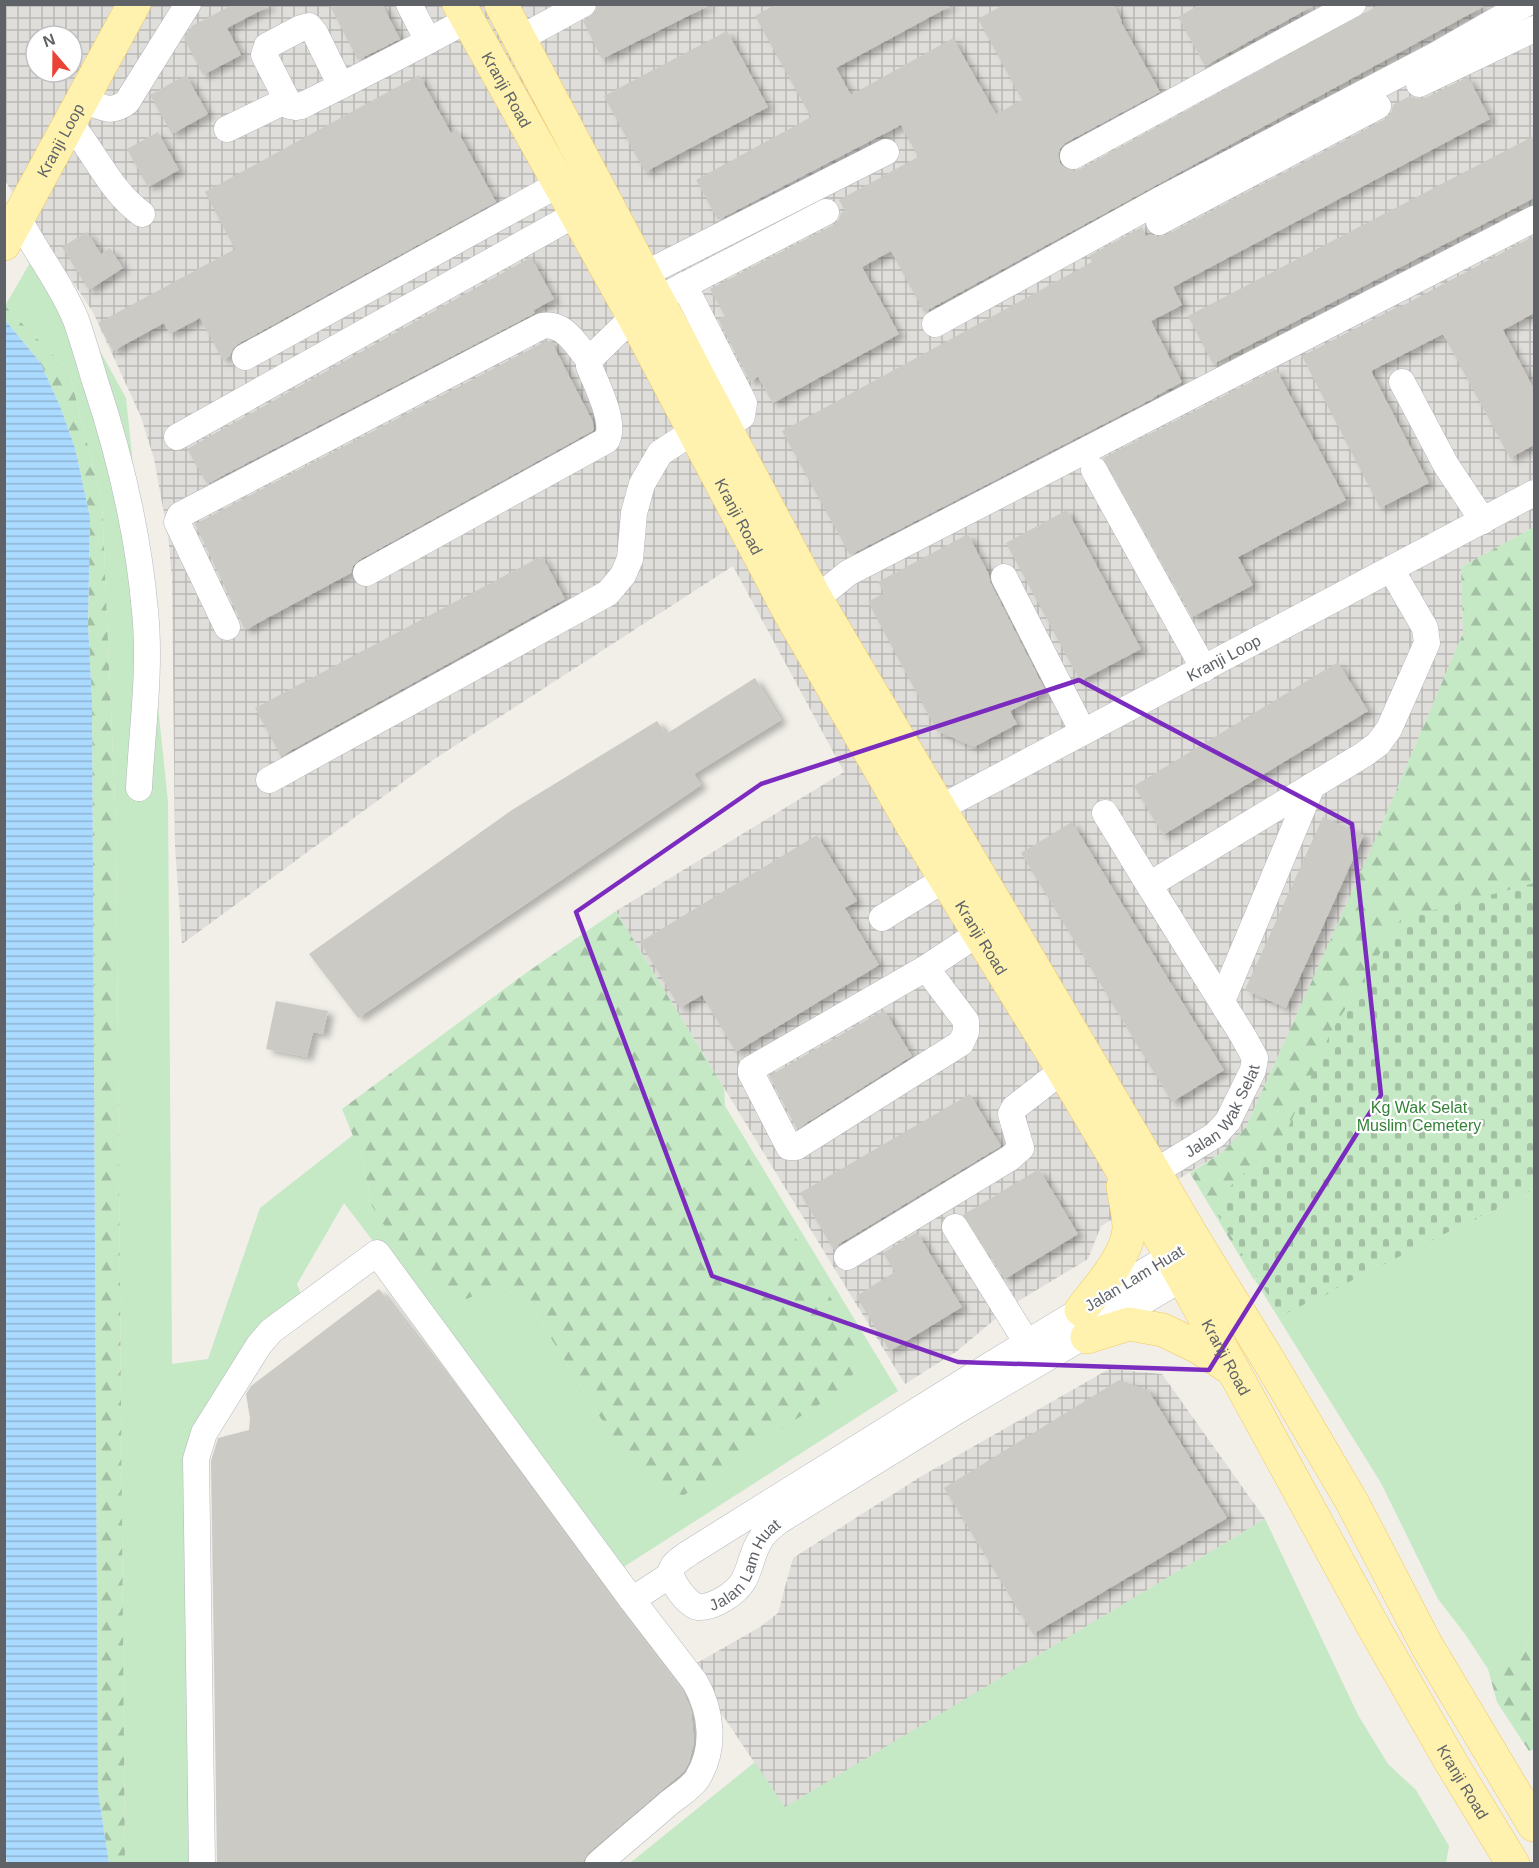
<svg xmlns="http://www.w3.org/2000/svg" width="1539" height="1868" font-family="Helvetica,sans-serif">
<defs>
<pattern id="industrial-grid" width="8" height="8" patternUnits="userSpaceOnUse" patternTransform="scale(1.5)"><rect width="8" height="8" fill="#e0deda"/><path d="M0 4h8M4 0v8" fill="none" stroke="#b9b8b5"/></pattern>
<pattern id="forest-firs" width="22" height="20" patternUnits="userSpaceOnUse" patternTransform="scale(1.5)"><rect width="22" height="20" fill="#c5e8c5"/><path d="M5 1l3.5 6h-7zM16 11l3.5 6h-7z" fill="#a3c0a4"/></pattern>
<pattern id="cemetery-stones" width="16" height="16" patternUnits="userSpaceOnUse" patternTransform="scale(1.5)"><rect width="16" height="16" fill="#c5e8c5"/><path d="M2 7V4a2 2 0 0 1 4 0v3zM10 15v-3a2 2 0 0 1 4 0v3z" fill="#a3c0a4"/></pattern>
<pattern id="water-rules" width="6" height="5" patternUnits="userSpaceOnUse" patternTransform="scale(1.5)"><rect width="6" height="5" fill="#aadaff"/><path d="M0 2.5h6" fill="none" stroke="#8eb4d2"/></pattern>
<filter id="shadow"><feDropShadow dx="6" dy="4" stdDeviation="3" flood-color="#0004"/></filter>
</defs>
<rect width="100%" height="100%" fill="#f1efe8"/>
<!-- industrial -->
<g fill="url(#industrial-grid)" fill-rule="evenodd">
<path d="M4,5H1534V527L1461,567L1463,633L1370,852L1246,1127L1237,1138L1223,1152L1101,1226L1088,1259L1012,1305L957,1351L905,1384L616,911L844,772L733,566L433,760L182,944L175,847L172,578L168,535L154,459L141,417L93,312L5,181ZM36,36H72V72H36Z"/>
<polygon points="1109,1369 1162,1374 1265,1519 785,1808 690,1667 760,1627 778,1613 793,1558 920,1477"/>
</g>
<!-- grass -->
<g fill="#c5e8c5">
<polygon points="41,244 126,398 168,802 172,1364 208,1359 260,1208 353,1135 361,1155 372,1206 489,1288 503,1288 528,1301 596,1411 715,1477 747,1450 725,1106 898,1391 622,1568 344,1203 297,1284 303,1299 196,1459 202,1863 125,1863 116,826 102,502 69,371 5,306"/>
<polygon points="1534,1192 1534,1624 1522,1656 1488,1669 1465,1634 1438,1599 1381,1483 1255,1280 1297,1248 1350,1278"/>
<polygon points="1265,1519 1358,1715 1388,1764 1416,1790 1449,1846 1446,1863 630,1863 755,1762 785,1807"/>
</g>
<!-- forest -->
<g fill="url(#forest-firs)">
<polygon points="5,306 69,371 102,502 116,826 125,1863 109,1863 98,1793 92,700 88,625 90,517 75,448 60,406 40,362 5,320"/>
<polygon points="1534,527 1534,1192 1350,1278 1313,1304 1264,1292 1303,1264 1297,1248 1254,1280 1190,1173 1223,1152 1246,1127 1370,852 1463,633 1461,567"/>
<polygon points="616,911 724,1088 726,1120 862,1351 859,1368 833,1396 747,1450 715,1477 684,1495 657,1492 634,1468 596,1411 528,1301 503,1288 489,1288 467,1299 438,1286 407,1262 372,1206 361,1155 342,1109 526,973"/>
<polygon points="1534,1624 1534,1749 1529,1751 1497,1702 1488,1669 1522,1656"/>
</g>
<!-- cemetery -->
<polygon fill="url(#cemetery-stones)" points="1534,883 1534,1189 1281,1316 1216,1212 1223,1193 1284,1137 1331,1032 1401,919"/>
<!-- water -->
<polygon fill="url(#water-rules)" points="5,320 40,362 60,406 75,448 90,517 88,625 92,700 98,1792 109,1863 7,1863 4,1849"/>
<!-- building -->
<g fill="#cccac5" filter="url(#shadow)">
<polygon points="234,4 273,4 227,28 241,55 203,75 184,38 192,26"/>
<polygon points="329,4 382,4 400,39 358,60"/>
<polygon points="598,4 712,4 602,59 583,21 595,12"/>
<polygon points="776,4 954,4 836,68 851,95 953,38 996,114 1022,100 978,19 1005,4 1113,4 1122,21 1121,22 1160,92 1065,143 1060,149 1058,155 1060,163 1065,168 1073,171 1080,169 1381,4 1488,4 924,312 891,251 862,267 899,334 773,403 758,377 750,382 718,319 725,316 710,289 833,225 838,221 841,213 845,211 839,200 918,157 901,125 718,220 696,180 811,117 755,16"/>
<polygon points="1201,4 1316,4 1205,66 1178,17"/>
<polygon points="727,31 768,107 645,172 604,96"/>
<polygon points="186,75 208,114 172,134 150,95"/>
<polygon points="419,75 451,133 457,130 496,202 238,344 233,349 230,356 223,360 200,318 170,334 164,323 113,351 98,323 235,249 205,192"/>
<polygon points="1468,77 1490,119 1173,287 1182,305 1151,321 1182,382 1154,397 1154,398 850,555 782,431 1092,262 1089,256 1142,227 1146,236 1150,234 1158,237 1166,235 1385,119 1391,113 1393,105 1410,96 1417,99 1425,98"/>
<polygon points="158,132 179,170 148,187 127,149"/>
<polygon points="1534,136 1534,198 1213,364 1188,316"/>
<polygon points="87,232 101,254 110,248 123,268 89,290 62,247"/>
<polygon points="1534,236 1534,313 1503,330 1534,389 1534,445 1510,458 1443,334 1371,371 1429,483 1380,508 1302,356 1399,306 1400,307"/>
<polygon points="531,257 554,299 534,310 535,313 207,484 187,449"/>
<polygon points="546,341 551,341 593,422 594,430 359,560 353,566 351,573 245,630 195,524"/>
<polygon points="1276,369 1346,500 1238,557 1253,585 1192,617 1103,458"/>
<polygon points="1067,510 1141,649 1080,681 1006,543"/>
<polygon points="968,534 989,575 991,584 1046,692 1010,711 1017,724 974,747 937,731 868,602 884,593 878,582"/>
<polygon points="542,556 565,599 281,756 255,708"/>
<polygon points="1338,662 1368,711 1163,835 1134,786"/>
<polygon points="755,678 781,720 694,774 701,785 358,1018 309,954 512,810 657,721 666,734"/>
<polygon points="1323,817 1364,835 1286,1008 1245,990"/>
<polygon points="1072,822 1224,1070 1172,1102 1021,853"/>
<polygon points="817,835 857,901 845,908 879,965 736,1052 702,995 680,1008 640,942"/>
<polygon points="276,1001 328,1011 323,1034 313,1032 307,1057 266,1049"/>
<polygon points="884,1010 912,1056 797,1129 769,1076"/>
<polygon points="970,1094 1001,1146 839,1244 834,1250 800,1193"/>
<polygon points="1039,1169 1078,1234 1005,1279 963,1215"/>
<polygon points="917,1232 962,1307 890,1351 856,1296 895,1272 883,1253"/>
<polygon points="379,1289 480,1419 620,1609 682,1690 691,1710 694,1742 689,1762 684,1771 588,1853 582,1863 217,1863 211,1461 218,1438 249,1430 250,1418 246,1394 251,1386"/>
<polygon points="1119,1380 1148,1390 1227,1518 1033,1634 944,1488"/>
</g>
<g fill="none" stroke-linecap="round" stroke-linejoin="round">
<defs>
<g id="minor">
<polyline points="409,4 428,41"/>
<polyline points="519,39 583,4"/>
<polyline points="1419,84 1534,29"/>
<path d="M341,86L315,33L309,26L301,28L267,46L264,55L290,106L296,107L301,106C357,78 413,50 467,20"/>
<path d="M83,100C101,106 110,115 127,102L188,4"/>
<path d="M70,123C95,153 110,191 142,214"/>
<polyline points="227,129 287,100"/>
<polyline points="1073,156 1353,4"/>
<path d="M18,217C36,253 61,283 76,320C83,340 89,361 95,381C120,456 138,532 145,611C151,670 142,730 139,788"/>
<polyline points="1159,222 1378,106"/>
<polyline points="643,275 886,152"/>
<polyline points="684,285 744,403 742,416 725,428"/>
<polyline points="656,300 826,212"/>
<polyline points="935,324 1160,200 1436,55 1525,4"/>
<polyline points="245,357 559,184"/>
<polyline points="1402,382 1446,465 1483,521"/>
<polyline points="177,437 576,214"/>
<polyline points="1094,470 1204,669"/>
<path d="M366,573L607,440C616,421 596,384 589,366V360L633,317"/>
<polyline points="1004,577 1083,732"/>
<polyline points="816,599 848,573 1534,219"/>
<path d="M227,627L177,522L180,515L542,326C565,322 576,345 589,360"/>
<polyline points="269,780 608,593 623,575 630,559 634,513 642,484 660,453 694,431"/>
<polyline points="1105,813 1149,885"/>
<path id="s1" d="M925,816L1534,493"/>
<polyline points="882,918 945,879"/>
<polyline points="926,968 751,1069 751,1073 789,1147 796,1147 961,1043 966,1032 966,1021 926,968 979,933"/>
<polyline points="1222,1001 1312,786"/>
<path id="s2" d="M1155,1172L1215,1135L1228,1121L1253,1070L1255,1058L1243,1036L1149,885L1363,755L1378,744L1389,729L1427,643L1425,628L1391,569"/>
<polyline points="955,1227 1027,1343"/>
<path id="s3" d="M1187,1246L987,1367L689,1553C684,1557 675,1561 672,1568C666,1578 688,1605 698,1607C707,1608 717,1603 724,1599C755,1580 745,1562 762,1537C766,1531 773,1526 779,1521L960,1409L1198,1269"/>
<polyline points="847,1257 1010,1158 1021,1148 1011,1114 1014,1108 1063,1070"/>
<polyline points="632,1600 670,1575"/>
<path d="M202,1864L196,1459L204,1433L259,1345L271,1331L377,1253L632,1600L695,1682C712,1712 716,1749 697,1779C691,1788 678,1796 669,1803C646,1823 622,1843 598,1864"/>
</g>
<g id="major">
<path id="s4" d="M459,4L637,323L791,615L911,823L1063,1070L1111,1151L1171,1256L1373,1626L1452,1764L1513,1864"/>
<polyline points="501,4 816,599 1195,1241 1269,1361 1352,1502 1427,1646 1534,1825"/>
<path id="s5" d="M4,244L134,4"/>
<path d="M1081,1310C1097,1289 1128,1256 1129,1228C1129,1215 1125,1199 1123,1186"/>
<polyline points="1087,1337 1129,1324 1163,1330 1200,1348 1230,1368"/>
</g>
</defs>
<!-- minor casing -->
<use href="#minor" stroke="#b5b8bc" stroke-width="27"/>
<!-- major casing -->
<use href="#major" stroke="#f2c960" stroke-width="34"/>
<!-- minor -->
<use href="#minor" stroke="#fff" stroke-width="26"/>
<!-- major -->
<use href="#major" stroke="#fff2af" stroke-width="33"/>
</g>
<!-- marked area -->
<path fill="none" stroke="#7b2cbf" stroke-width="4.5" stroke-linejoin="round" d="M1079,680L1352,824L1381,1095L1209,1370L958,1362L712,1276L576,912L761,784Z"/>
<g text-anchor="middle" stroke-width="4.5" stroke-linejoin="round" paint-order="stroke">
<!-- street labels -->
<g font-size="16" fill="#5f6368" stroke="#fff">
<text dy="6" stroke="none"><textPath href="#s4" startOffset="98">Kranji Road</textPath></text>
<text dy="6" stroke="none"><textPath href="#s5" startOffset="118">Kranji Loop</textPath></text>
<text dy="6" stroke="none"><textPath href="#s4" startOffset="584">Kranji Road</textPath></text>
<text dy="6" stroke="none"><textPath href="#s1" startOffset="338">Kranji Loop</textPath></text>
<text dy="6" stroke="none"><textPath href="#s4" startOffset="1070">Kranji Road</textPath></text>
<text dy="6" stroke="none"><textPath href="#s2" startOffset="94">Jalan Wak Selat</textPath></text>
<text transform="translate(1134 1278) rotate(-31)" y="6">Jalan Lam Huat</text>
<text dy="6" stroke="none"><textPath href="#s4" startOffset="1556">Kranji Road</textPath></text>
<text dy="6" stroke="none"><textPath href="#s3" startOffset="726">Jalan Lam Huat</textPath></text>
<text dy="6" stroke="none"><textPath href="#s4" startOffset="2042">Kranji Road</textPath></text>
</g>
<!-- park labels -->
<g font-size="16" fill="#348238" stroke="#fff">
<text x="1419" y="1113">Kg Wak Selat<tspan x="1419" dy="18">Muslim Cemetery</tspan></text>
</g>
</g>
<!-- border -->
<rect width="1539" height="1868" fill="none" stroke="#5f6368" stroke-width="12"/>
<!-- north arrow -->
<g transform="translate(54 54) rotate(340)"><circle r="28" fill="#ffffff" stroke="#bfc1c3" stroke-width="1.5"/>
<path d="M0-4.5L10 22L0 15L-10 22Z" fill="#ea4335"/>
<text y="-9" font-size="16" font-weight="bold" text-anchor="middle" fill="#5f6368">N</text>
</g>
</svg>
